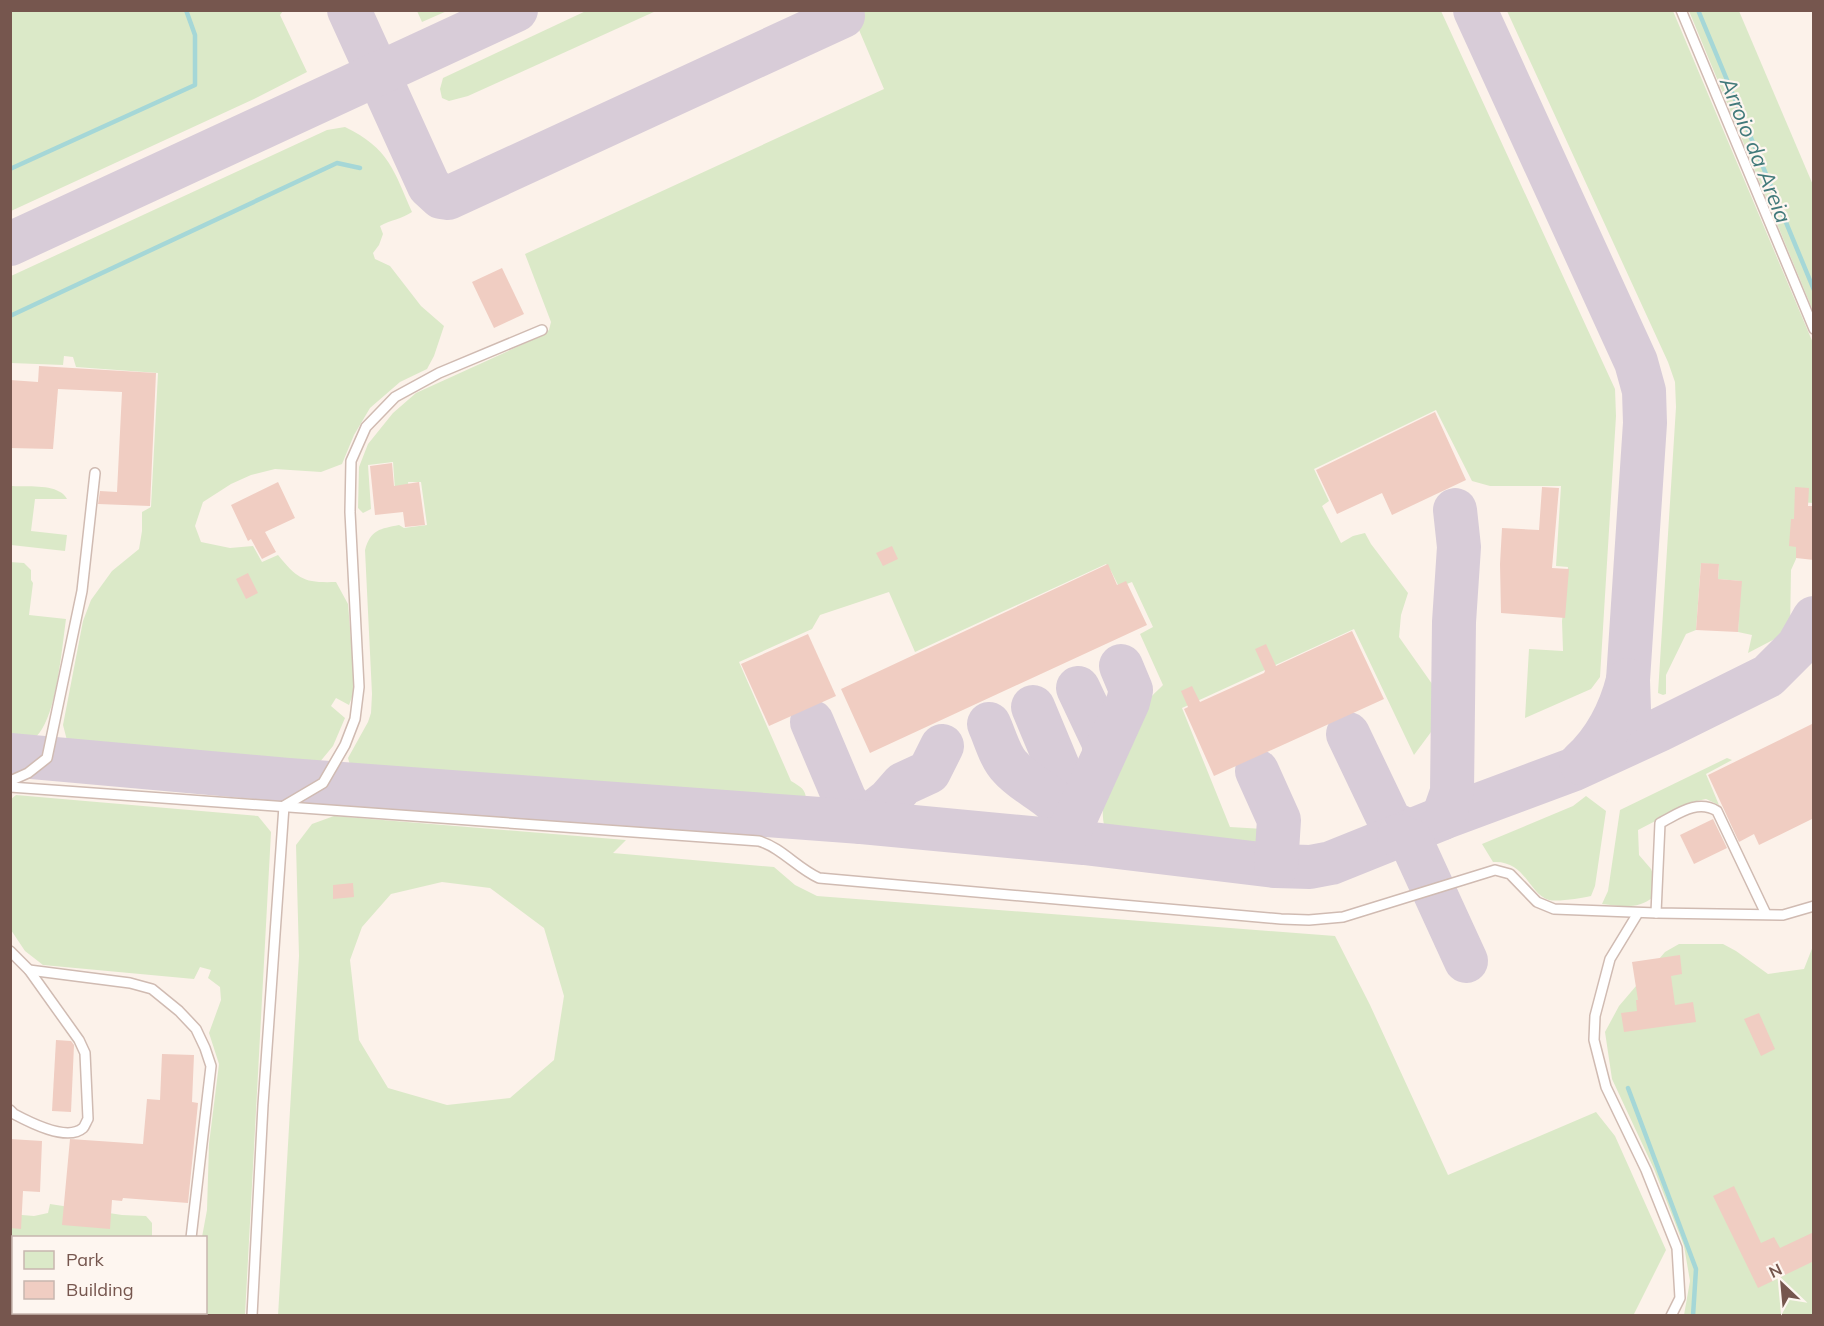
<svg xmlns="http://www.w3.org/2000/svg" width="1824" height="1326" font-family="Mulish,sans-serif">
<rect width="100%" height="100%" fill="#fcf2ea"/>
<!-- green -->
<g fill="#dbe9c8" fill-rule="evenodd">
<polygon points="588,10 656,11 468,96 449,101 442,98 440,89 443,78"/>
<polygon points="10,11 283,11 280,15 307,72 254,99 11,211"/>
<polygon points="417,11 447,11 422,22"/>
<path d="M851,11H1441L1615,389L1616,416L1600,677L1591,689L1525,718L1529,649L1563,651L1562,621L1568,567L1556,566L1561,486H1490L1472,481L1436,410L1314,469L1329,501L1322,506L1341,543L1353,536L1365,533L1371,544L1408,593L1401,615L1399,637L1442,698L1434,728L1414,755L1354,629L1182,708L1230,827L1264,829L1262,850L1257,852L1108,834C1090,807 1123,732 1141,708C1147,700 1156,692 1163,685L1140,634L1153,627L1132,582L1119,587L1111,571L1106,564L915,652L889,592L820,615L812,629L739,662L791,781C803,788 808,791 805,806L368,772L351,769L348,758L368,722L371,713L372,694L365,550C371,529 380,529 399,525L404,528L427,525L421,482H408L411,500L396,503L393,462L368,465L371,509L363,513L358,508L359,467L368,444L393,413L416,393L541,336L549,330L551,322L525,254L884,89Z"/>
<polygon points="1507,11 1673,11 1813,343 1813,503 1800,502 1796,559 1791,570 1790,631 1748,653 1752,635 1738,632 1741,581 1718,579 1719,565 1701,563 1696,630 1686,634 1666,675 1666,694 1663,695 1658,693 1676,407 1675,382 1668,362"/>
<polygon points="1689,11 1739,11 1813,185 1813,311"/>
<path d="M345,127C389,148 394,171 412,212C402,219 390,220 380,226L383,234L379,245L373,253L375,259L390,266L421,306L444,326L434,356L427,369L400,382L370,408L354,435L342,464L321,472L275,469L251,475L231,484L203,502L195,526L201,542L230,548L253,546L262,562L278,555C298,580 305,583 336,582L348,604L355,689L349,705L336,698L331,706L345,718L333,746L319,763L305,765L69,748L63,725L83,621L91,600L112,571L139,549L142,531V512L151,507L158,373L76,367L73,357L64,356L63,365L11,363V276L327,130Z"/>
<path d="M10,486C27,487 59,483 67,499H35L31,531L67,535L65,551L11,545Z"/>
<path d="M10,562L24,563L31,570V580L33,583L29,615L66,619C62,648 57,706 42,729C35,741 24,745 11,744Z"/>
<path d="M1727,758L1732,760L1706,774L1719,805L1706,799L1692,802L1638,830L1639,855L1651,869L1654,877L1653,897C1638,910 1621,906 1602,904L1608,891L1620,810Z"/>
<polygon points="16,795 258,816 271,832 245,1315 135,1315 137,1312 206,1312 206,1238 202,1237 207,1210 209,1144 219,1064 209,1033 221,1000 220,987 208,978 211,970 200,967 194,979 43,965 25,951 11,930 10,800"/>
<path d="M1586,796L1606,811L1595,886L1591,896C1581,898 1559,902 1549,900C1529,895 1526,860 1493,862L1482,844L1573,806Z"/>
<path d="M334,816L626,840L613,853L774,867L795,885L817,896L1335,936L1370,1005L1448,1175L1596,1112L1615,1136L1666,1250L1633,1316H278L299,956L296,845L312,824ZM442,882L490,888L544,928L564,996L554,1060L510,1098L447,1105L388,1088L359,1040L350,960L362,927L391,894Z"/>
<polygon points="1679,944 1723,944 1736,951 1768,974 1804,969 1813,946 1813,1315 1684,1315 1690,1281 1684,1246 1654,1169 1612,1079 1605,1032 1619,1006 1665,952"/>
<polygon points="50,1204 122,1215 146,1216 152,1223 152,1236 14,1238 14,1312 117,1313 116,1315 11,1315 10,1214 34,1216 48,1213"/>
</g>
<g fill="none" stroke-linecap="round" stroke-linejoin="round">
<!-- stream -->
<g stroke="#a5d7d7" stroke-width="4.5">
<polyline points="1698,10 1814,290"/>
<polyline points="10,169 195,85 195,35 186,10"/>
<polyline points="10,316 337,163 360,168"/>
<polyline points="1628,1088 1696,1269 1693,1316"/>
</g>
<!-- taxiway -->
<g stroke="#d8ccd8" stroke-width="44">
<polyline points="349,10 429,186 441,197 448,198 843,16"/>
<polyline points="1475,10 1636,362 1644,391 1645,423 1628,680"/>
<polyline points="10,244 516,10"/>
<polyline points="1078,688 1104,743 1104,754"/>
<polyline points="1033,707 1071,798 1075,823"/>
<polyline points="812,722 845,800 861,822 889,800 903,784 929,772 942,746"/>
<path d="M989,724C995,737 1000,757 1010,767C1030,790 1066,797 1070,830L1061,840"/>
<polyline points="1348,734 1390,822 1404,829 1414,830 1411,841"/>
<polyline points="10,755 288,780 861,822 1084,843 1276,866 1310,867 1331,863 1443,818 1572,770 1659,730 1768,676 1798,646 1814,618"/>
<path d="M1581,763C1606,740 1620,712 1628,680L1629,710"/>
<polyline points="1257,771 1279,820 1276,866"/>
<polyline points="1443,818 1452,792 1454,622 1459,547 1455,510"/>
<polyline points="1070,830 1128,702 1131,690 1121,666"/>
<polyline points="1399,836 1411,841 1466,961"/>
</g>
</g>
<!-- building -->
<g fill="#f0cdc2">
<polygon points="502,268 524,314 494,328 472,282"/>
<polygon points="39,366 156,373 150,506 98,504 100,491 117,492 122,392 58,389 53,449 10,448 10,380 38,382"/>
<polygon points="1435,412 1466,480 1392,515 1382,493 1337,514 1316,470"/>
<polygon points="392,463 394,486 419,482 425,525 405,527 403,512 375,515 370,466"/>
<polygon points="278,482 295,518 265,532 276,552 262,559 251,539 248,541 231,505"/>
<polygon points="1542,487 1559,488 1552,568 1569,569 1565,618 1501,613 1500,564 1502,528 1539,530"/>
<polygon points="1795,487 1809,488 1808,506 1814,506 1814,560 1796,558 1796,547 1789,546 1791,519 1794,519"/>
<polygon points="892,546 898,559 883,566 876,553"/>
<polygon points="1701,563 1719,564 1718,579 1742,581 1738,632 1696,630"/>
<polygon points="1108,564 1117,585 1126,581 1147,625 870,753 841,689"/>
<polygon points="248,573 258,593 246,599 236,579"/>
<polygon points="1352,631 1384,699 1214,776 1184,709 1188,707 1181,691 1192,686 1200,702 1264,673 1265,671 1255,649 1266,644 1276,666"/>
<polygon points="808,634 836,696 769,726 741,664"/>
<polygon points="1814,723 1814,818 1759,845 1754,834 1739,842 1708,775"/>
<polygon points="1713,819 1727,848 1694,864 1680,835"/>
<polygon points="353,883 354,897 333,899 333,885"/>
<polygon points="1680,955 1682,974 1671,976 1675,1005 1693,1002 1696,1022 1624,1032 1621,1013 1637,1011 1636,1000 1638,1000 1632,962"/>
<polygon points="1759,1013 1775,1049 1761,1056 1744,1019"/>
<polygon points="56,1040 71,1041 74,1045 71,1112 52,1111"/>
<polygon points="162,1054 194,1055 192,1102 198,1103 188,1203 123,1198 122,1201 112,1200 110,1229 62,1225 70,1139 143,1144 147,1099 160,1100"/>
<polygon points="10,1139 42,1141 40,1192 23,1191 21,1229 10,1228"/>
<polygon points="1734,1186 1761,1243 1774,1237 1780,1248 1814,1232 1814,1261 1758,1288 1713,1196"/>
</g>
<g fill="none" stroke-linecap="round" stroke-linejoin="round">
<defs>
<g id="service">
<polyline points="1681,10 1814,329"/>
<polyline points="10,781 28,773 47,758 82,591 95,473"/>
<path d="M10,787L759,841C782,848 797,868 819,878L1281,919L1309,920L1343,917L1495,870L1510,874L1537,902L1554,909L1656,913L1783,915L1814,906"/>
<polyline points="1638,913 1610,959 1595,1016 1594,1040 1606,1087 1646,1170 1677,1248 1680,1298 1671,1316"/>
<path d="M1656,913L1660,823C1678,814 1697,799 1717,811L1766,914"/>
<path d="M10,951L29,970L79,1040L85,1053L88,1119C86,1122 85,1126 83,1128C67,1142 29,1122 14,1114L10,1110"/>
<polyline points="29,970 130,983 152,989 179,1011 196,1029 205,1048 211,1066 191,1238"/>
<polyline points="126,1316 127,1312"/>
<polyline points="252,1316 263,1105 284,806 323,783 345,745 355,719 359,687 350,512 351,461 366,427 395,397 439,373 542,330"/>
</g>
</defs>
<!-- service casing -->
<use href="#service" stroke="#d0bbb2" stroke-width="12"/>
<!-- service -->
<use href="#service" stroke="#fff" stroke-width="9"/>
</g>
<g text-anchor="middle" stroke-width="4.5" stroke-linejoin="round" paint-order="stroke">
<!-- water labels -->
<g font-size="22" font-style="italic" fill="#41797a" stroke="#fef6f0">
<text transform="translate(1756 150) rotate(68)" y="8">Arroio da Areia</text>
</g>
</g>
<!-- border -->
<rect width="1824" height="1326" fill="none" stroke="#76564e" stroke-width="24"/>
<!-- legend -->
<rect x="12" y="1236" width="195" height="78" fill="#fef6f0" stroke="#c8b6af" stroke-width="1.5"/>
<rect x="24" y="1251" width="30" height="18" fill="#dbe9c8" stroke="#c8b6af" stroke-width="1.5"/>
<text x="66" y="1266" font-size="18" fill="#76564e">Park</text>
<rect x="24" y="1281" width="30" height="18" fill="#f0cdc2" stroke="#c8b6af" stroke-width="1.5"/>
<text x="66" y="1296" font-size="18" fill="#76564e">Building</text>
<!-- north arrow -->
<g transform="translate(1782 1284) rotate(334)" stroke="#fef6f0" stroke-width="4.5" paint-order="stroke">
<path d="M0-4.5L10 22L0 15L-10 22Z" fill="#76564e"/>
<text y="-9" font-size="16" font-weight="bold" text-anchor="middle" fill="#76564e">N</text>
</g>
</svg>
